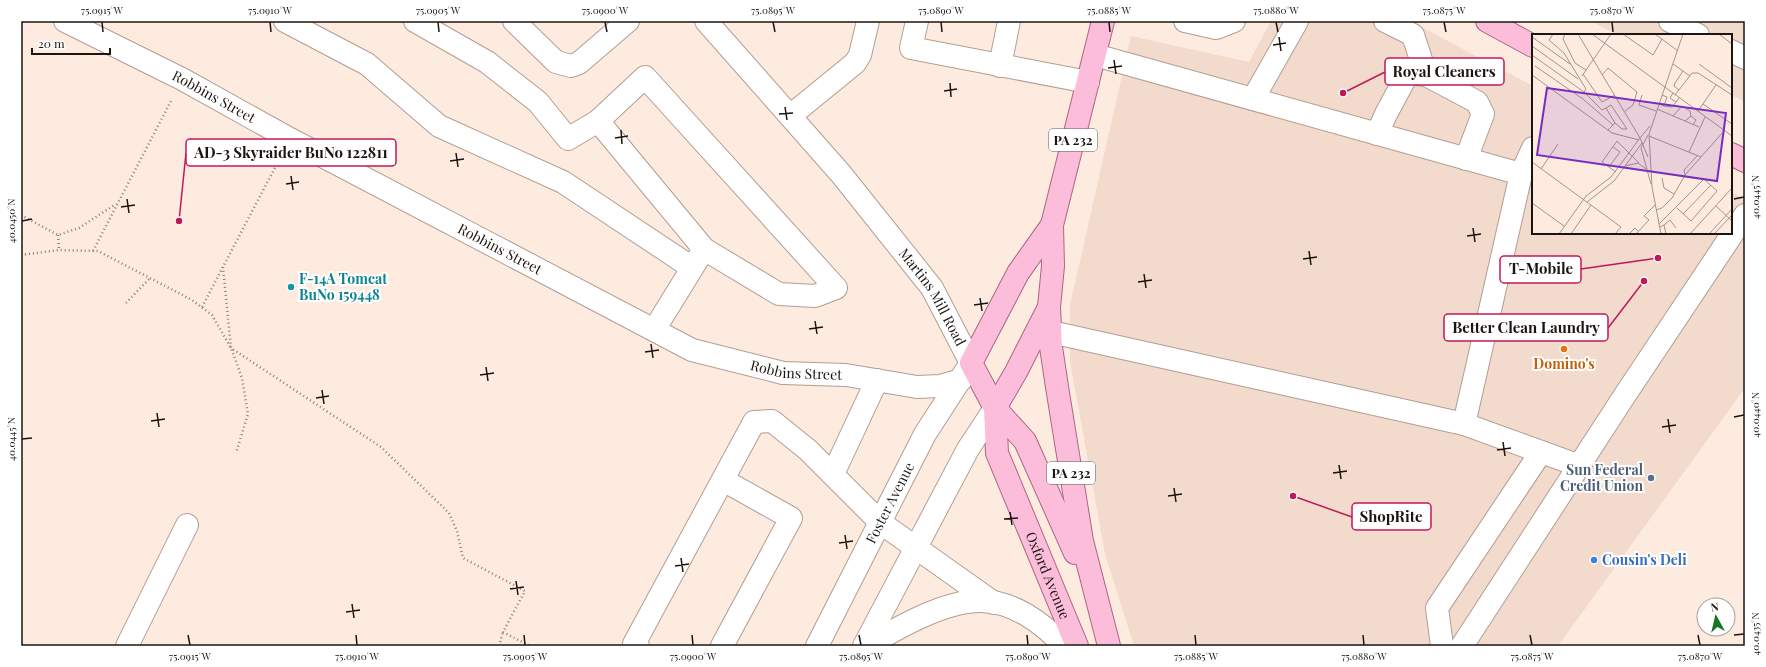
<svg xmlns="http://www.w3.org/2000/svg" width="1766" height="667" font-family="'Playfair Display',serif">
<rect width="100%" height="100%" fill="#fdebe0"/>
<!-- built -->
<g fill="#f2dbcd">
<polygon points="1271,21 1410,21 1533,86 1533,233 1731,233 1731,192 1745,199 1745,388 1558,646 1134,646 1105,554 1070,362 1070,305 1131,36 1249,62"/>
<polygon points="1591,21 1745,21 1745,102 1731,95 1731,35 1617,35"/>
</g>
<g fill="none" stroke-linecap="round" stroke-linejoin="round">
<defs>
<g id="minor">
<path id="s1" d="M65,21L182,79L290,139L692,350L783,373L846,375L917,387L940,386L961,380"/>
<polyline points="285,21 367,64 439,126 563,182 691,267"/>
<polyline points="415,21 487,62 538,102 568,139 598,121"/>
<polyline points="514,21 556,62 571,66 579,63 628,21"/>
<path id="s2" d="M706,21L841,174L932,288L971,363L925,434L817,646"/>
<polyline points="917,21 911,48 1088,82"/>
<polyline points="1185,21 1216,28 1234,21"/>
<polyline points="1385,21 1413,35 1426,75"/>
<polyline points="1670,21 1698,35"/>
<polyline points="1731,51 1745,58"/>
<polyline points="1095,55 1521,174"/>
<polyline points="1000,66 1009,21"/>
<polyline points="1253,99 1297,21"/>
<polyline points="790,116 855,63 860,55 868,21"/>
<polyline points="1377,134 1386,114 1408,73 1426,75 1477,102 1483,114 1466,159"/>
<polyline points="654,330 704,249 779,294 815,296 836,288 645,77 598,121 704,249"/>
<polyline points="1051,332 1464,424 1580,466"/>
<polyline points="1464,424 1521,174 1533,148"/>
<polyline points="833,474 877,380"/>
<polyline points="127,646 187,525"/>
<polyline points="638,646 634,644 754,422 772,421 808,450 881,523 994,603"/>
<polyline points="722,646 791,518 723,480"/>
<polyline points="864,646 968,449 995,408"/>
<path d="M867,646C897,628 944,601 980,601C1013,601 1043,623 1064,646"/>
<polyline points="1442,646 1437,608 1541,452"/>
<polyline points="1462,646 1625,395 1745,215"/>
</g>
<g id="major">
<polyline points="1103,21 1052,225 1053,266 1049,307 1051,347 1057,387 1082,541 1109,646"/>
<polyline points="1487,21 1533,46"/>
<polyline points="1731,154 1745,161"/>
<polyline points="1052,225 1018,273 971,363 995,408 1025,441 1075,553"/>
<path id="s3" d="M1048,309L1016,372L995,408L997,453L1077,646"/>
</g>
</defs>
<!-- minor casing -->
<use href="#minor" stroke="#b39d91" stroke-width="24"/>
<!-- major casing -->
<use href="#major" stroke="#ac6584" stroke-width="24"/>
<!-- path -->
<g stroke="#8b7f77" stroke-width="2.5" stroke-dasharray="1 3" stroke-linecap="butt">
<polyline points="21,215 58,235 79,228 116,204"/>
<polyline points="58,235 59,250"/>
<polyline points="93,251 171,101"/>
<polyline points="21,255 59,250 98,251 192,300 212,315 231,348 242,378 248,414 236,453"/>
<polyline points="223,267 231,348 381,447 449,513 457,531 463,558 525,591 503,632 530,646"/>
<polyline points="126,303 150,278"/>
<polyline points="202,307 279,160"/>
<polyline points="499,646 503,632"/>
</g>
<!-- minor -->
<use href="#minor" stroke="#fff" stroke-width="22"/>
<!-- major -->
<use href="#major" stroke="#fcbddb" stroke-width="22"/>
</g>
<!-- ticks -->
<path fill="none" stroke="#1c1410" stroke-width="1.5" d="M102,22L103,32M270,22L271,32M438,22L439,32M605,22L607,32M773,22L775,32M941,22L942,32M1109,22L1110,32M1276,22L1278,32M1444,22L1446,32M1612,22L1613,32M1279,37L1281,51M1273,45L1286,43M1114,60L1116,74M1108,68L1122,66M950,83L951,97M944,91L957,89M785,107L787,120M779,114L793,113M621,130L622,144M615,138L628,136M456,153L458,167M450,161L464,159M291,176L293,190M286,184L299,182M127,199L129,213M1734,199L1744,197M121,207L135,205M22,221L32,219M1473,228L1475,242M1467,236L1481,234M1309,251L1311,265M1303,259L1317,257M1144,274L1146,288M1138,282L1152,280M980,298L982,311M974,305L988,303M815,321L817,334M809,329L823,327M651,344L653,358M645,352L659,350M486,367L488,381M480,375L494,373M322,390L324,404M316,398L329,396M157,413L159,427M1734,417L1744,415M1668,419L1670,433M151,421L165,419M1662,427L1676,425M22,439L32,438M1503,442L1505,456M1497,450L1511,448M1339,465L1341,479M1333,473L1347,471M1174,488L1176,502M1168,496L1182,494M1010,512L1012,525M1004,519L1018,518M845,535L847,549M839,543L853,541M681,558L683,572M675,566L689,564M516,581L518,595M510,589L524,587M352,604L354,618M346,612L360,610M188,635L190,645M356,635L357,645M524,635L525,645M692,635L693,645M859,635L861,645M1027,635L1028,645M1195,635L1196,645M1363,635L1364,645M1530,635L1532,645M1698,635L1700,645M1734,635L1744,634"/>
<!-- markers -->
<circle fill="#0f9aa8" stroke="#fff" stroke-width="1.5" cx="291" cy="287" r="4"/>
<circle fill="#e8710a" stroke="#fff" stroke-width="1.5" cx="1564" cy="349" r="4"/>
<circle fill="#5c6f8a" stroke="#fff" stroke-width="1.5" cx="1651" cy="478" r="4"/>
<circle fill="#3f7fe0" stroke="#fff" stroke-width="1.5" cx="1594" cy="560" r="4"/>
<g text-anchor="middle" stroke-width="4" stroke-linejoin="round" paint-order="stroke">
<!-- shield labels -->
<g fill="#fff" stroke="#605a58" stroke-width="1">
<rect x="1049" y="129" width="48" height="22" rx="3"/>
<rect x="1047" y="462" width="48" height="22" rx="3"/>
</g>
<g font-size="13" font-weight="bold" fill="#1c1410">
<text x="1073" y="145">PA 232</text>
<text x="1071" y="478">PA 232</text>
</g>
<!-- street labels -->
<g font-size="14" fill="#1c1410" stroke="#fff">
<text dy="5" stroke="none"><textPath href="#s1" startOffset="167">Robbins Street</textPath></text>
<text dy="5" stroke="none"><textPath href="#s1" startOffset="491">Robbins Street</textPath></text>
<text dy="5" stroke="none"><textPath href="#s2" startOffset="358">Martins Mill Road</textPath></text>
<text dy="5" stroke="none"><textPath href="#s1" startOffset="815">Robbins Street</textPath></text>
<text transform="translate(890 503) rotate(-63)" y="5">Foster Avenue</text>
<text dy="5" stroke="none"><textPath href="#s3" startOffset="290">Oxford Avenue</textPath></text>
</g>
<!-- culture labels -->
<g font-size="14" font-weight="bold" fill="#0d838f" stroke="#fff" text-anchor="start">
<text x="299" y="284">F-14A Tomcat<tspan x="299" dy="16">BuNo 159448</tspan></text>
</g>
<!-- food labels -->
<g font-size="14" font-weight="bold" fill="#c56008" stroke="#fff">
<text x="1564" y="369">Domino's</text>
</g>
<!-- service labels -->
<g font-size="14" font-weight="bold" fill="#4e5e75" stroke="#fff" text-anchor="end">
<text x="1643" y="475">Sun Federal<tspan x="1643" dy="16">Credit Union</tspan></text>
</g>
<!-- shop labels -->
<g font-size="14" font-weight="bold" fill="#366cbe" stroke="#fff" text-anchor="start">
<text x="1602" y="565">Cousin's Deli</text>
</g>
</g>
<!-- overview -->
<g transform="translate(1532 34)">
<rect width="200" height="200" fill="#fdebe0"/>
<path fill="none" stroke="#a3958d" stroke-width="1" d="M33,0L31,5L43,29L54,36M60,0L200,102M91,0L121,21L130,5M123,0L146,17M187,0L200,10M0,3L38,30M0,12L46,45M0,21L52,58L54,55L32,19L17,6L21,0M141,30L158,42M167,30L200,54M3,32L51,65L81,91M51,40L70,68L83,61M0,41L80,99L107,106M70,41L76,34L105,58L101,71L93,77M50,42L79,0M147,56L142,52L143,49L151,37M52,58L70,76L74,74M141,59L138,64L144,68L147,64M110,61L107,71L124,77M143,61L160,39H166L200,61M127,70L132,72L135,63L130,61M171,70L200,90M132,72L140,73L144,68M125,75L167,93M166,77L184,51M141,82L150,72L158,77L159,82M153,87L159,82L164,86L161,91M76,96L83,89L90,95H95L79,71L74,74L83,89M116,101L109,114L119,150M117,102L169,123M157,118L173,83M116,123L108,104L118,92M0,128L89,193L83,200M93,132L106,129L114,135M77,133L88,118L81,113M9,135L26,110M84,138L70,128L85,107L107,129M153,141L152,136L165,122M130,144L132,154L142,160M55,168L82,147L110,109M0,169L32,192M184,172L200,187M124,176L130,174L140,164L153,141L192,97M151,180L179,151M127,190L172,145L185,157L159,187L145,174M132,191L138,186L144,194M128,193L132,191L134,200M27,200L54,162L79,143L108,104L46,0M39,200L59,171M97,200L103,194L106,197M104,200L117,186L112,182L123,171M129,200L120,153L117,100L151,0M158,200L200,154M177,200L200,175M182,200L200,181"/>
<path fill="#7b2cbf" fill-opacity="0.15" stroke="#7b2cbf" stroke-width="2" d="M15,54L194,79L185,147L5,121Z"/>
<rect width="200" height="200" fill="none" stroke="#1c1410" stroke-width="2"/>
</g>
<!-- callouts -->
<path fill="none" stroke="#c2185b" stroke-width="1.5" d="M1343 93L1385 72M179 221L186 153M1658 258L1581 269M1644 281L1608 328M1293 496L1352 517"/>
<g fill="#c2185b" stroke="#fff" stroke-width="1.5">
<circle cx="1343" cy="93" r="4"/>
<circle cx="179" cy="221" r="4"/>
<circle cx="1658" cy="258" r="4"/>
<circle cx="1644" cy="281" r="4"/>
<circle cx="1293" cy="496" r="4"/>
</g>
<g fill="#fff" stroke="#c2185b" stroke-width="1.5">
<rect x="1385" y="58" width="119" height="27" rx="4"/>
<rect x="186" y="139" width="210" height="27" rx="4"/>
<rect x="1500" y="256" width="81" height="27" rx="4"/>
<rect x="1444" y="314" width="164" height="27" rx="4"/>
<rect x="1352" y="503" width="79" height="27" rx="4"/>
</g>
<g font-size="15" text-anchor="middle" font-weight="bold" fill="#1c1410">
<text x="1444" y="77">Royal Cleaners</text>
<text x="291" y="158">AD-3 Skyraider BuNo 122811</text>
<text x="1541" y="274">T-Mobile</text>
<text x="1526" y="333">Better Clean Laundry</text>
<text x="1391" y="522">ShopRite</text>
</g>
<!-- border -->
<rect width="1766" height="667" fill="none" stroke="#ffffff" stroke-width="44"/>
<!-- north arrow -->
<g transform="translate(1716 617) rotate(352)"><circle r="19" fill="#ffffff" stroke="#a4a19f"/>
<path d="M0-3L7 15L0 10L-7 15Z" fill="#187523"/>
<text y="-6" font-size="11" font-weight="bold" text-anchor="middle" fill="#1c1410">N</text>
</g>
<!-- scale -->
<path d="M32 48v6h78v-6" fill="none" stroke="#1c1410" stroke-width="2"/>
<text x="38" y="48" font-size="12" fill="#1c1410" stroke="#ffffff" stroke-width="3" paint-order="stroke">20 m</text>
<rect x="22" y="22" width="1722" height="623" fill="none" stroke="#1c1410" stroke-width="1.5"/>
<g font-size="10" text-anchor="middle" fill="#1c1410">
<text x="102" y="14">75.0915°W</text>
<text x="270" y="14">75.0910°W</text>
<text x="438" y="14">75.0905°W</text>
<text x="605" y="14">75.0900°W</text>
<text x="773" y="14">75.0895°W</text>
<text x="941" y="14">75.0890°W</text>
<text x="1109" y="14">75.0885°W</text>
<text x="1276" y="14">75.0880°W</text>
<text x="1444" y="14">75.0875°W</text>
<text x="1612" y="14">75.0870°W</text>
<text transform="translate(1755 197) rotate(-90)" y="4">40.0445°N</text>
<text transform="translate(11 221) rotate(-90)" y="4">40.0450°N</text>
<text transform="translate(1755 415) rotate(-90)" y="4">40.0440°N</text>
<text transform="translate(11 439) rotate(-90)" y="4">40.0445°N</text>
<text transform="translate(1755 634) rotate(-90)" y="4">40.0435°N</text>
<text x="190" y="660">75.0915°W</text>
<text x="357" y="660">75.0910°W</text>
<text x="525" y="660">75.0905°W</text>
<text x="693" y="660">75.0900°W</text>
<text x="861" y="660">75.0895°W</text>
<text x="1028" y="660">75.0890°W</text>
<text x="1196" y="660">75.0885°W</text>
<text x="1364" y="660">75.0880°W</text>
<text x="1532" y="660">75.0875°W</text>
<text x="1700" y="660">75.0870°W</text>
</g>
</svg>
